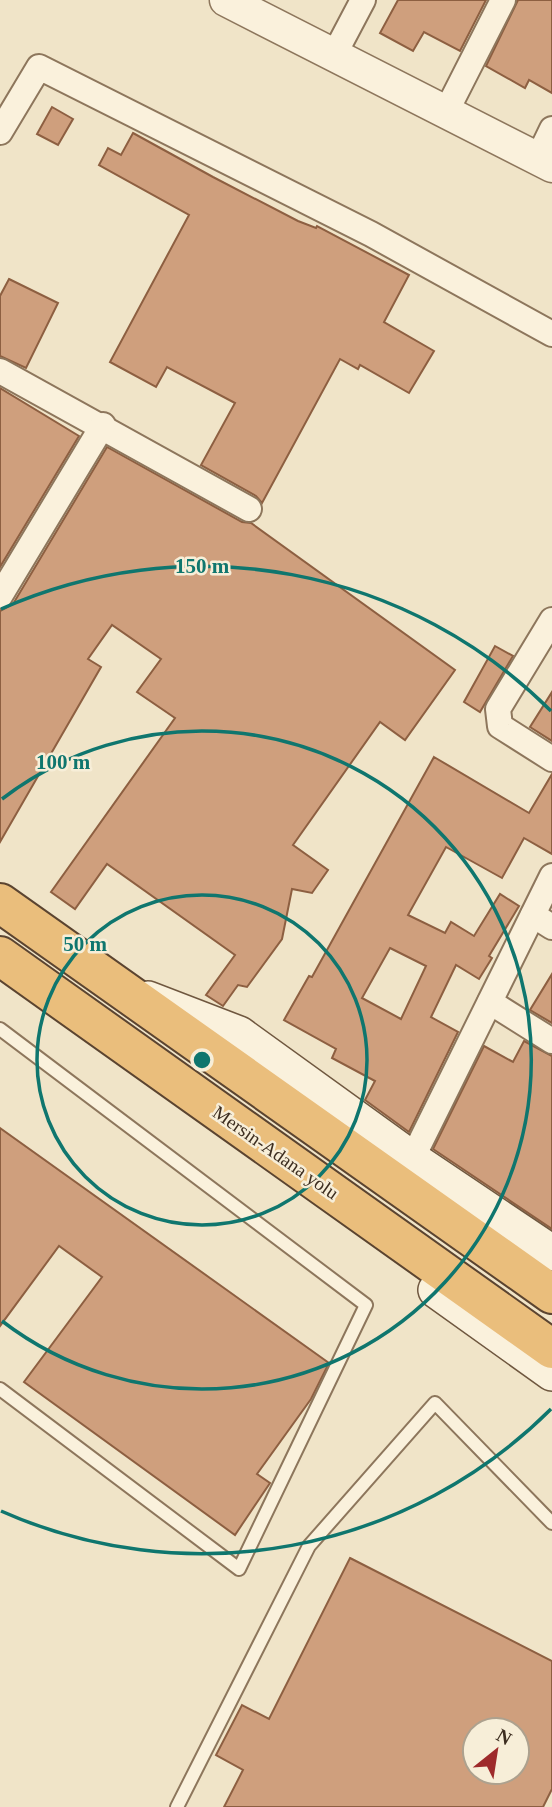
<svg xmlns="http://www.w3.org/2000/svg" width="552" height="1807" font-family="Georgia,serif">
<rect width="100%" height="100%" fill="#f0e4c8"/>
<!-- building -->
<g fill="#cf9f7d" stroke="#8d5f41" stroke-width="2" fill-rule="evenodd">
<polygon points="398,0 486,0 460,51 424,32 413,51 380,33"/>
<polygon points="518,0 552,0 552,93 529,80 525,88 486,66"/>
<polygon points="52,107 73,119 58,145 37,134"/>
<polygon points="133,133 213,177 298,221 316,228 317,226 409,275 384,322 434,351 409,393 360,365 358,369 340,359 262,503 256,496 201,465 235,403 167,367 156,387 110,362 189,215 99,165 108,148 121,155"/>
<polygon points="9,279 58,303 26,368 0,356 0,296"/>
<polygon points="0,388 79,436 0,567"/>
<polygon points="107,447 242,522 251,523 455,670 405,740 380,722 293,845 328,870 312,893 292,889 282,939 247,987 238,985 223,1006 206,995 235,955 107,864 75,909 51,892 175,718 137,692 161,659 112,625 88,659 101,667 0,842 0,611 13,604"/>
<polygon points="495,646 513,656 480,712 464,702"/>
<polygon points="552,692 552,741 530,727"/>
<path d="M434,757L529,813L552,774V854L524,838L502,878L446,847L408,915L445,933L451,922L474,936L500,894L519,906L489,956L492,958L479,979L456,965L431,1017L458,1032L409,1132L365,1100L375,1081L332,1058L336,1049L284,1020L309,976L312,977ZM390,948L426,966L401,1019L362,998Z"/>
<polygon points="552,974 552,1023 530,1010"/>
<polygon points="524,1041 552,1056 552,1229 433,1149 484,1046 513,1062"/>
<polygon points="0,1128 329,1363 311,1399 257,1474 270,1483 235,1535 24,1382 102,1277 59,1246 0,1326"/>
<path d="M350,1558L552,1661V1789L543,1807H224L243,1770L216,1755L242,1705L269,1719ZM475,1730H517V1772H475Z"/>
</g>
<g fill="none" stroke-linecap="round" stroke-linejoin="round">
<defs>
<g id="service">
<polyline points="0,1029 366,1305 239,1569 0,1389"/>
<polyline points="177,1807 309,1546 435,1403 552,1523"/>
</g>
<g id="minor">
<polyline points="334,55 363,0"/>
<polyline points="446,112 503,0"/>
<polyline points="0,132 39,67 371,234 552,334"/>
<polyline points="538,158 552,129"/>
<polyline points="0,371 249,509"/>
<polyline points="0,596 103,425"/>
<polyline points="552,620 498,709 500,726 552,759"/>
<polyline points="533,915 552,927"/>
<polyline points="490,1002 552,1041"/>
<polyline points="412,1159 552,876"/>
</g>
<polyline id="tertiary" points="226,0 552,166"/>
<g id="secondary">
<polyline points="148,999 239,1034 412,1159 552,1253"/>
<polyline points="436,1290 552,1373"/>
</g>
<g id="trunk">
<polyline points="0,903 552,1294"/>
<polyline points="0,956 552,1349"/>
</g>
</defs>
<!-- service casing -->
<use href="#service" stroke="#8d765c" stroke-width="16"/>
<!-- minor casing -->
<use href="#minor" stroke="#8d765c" stroke-width="28"/>
<!-- tertiary casing -->
<use href="#tertiary" stroke="#8d765c" stroke-width="35"/>
<!-- secondary casing -->
<use href="#secondary" stroke="#6f573f" stroke-width="38"/>
<!-- trunk casing -->
<use href="#trunk" stroke="#5b4430" stroke-width="42"/>
<!-- service -->
<use href="#service" stroke="#faf1dc" stroke-width="12"/>
<!-- minor -->
<use href="#minor" stroke="#faf1dc" stroke-width="24"/>
<!-- tertiary -->
<use href="#tertiary" stroke="#faf1dc" stroke-width="32"/>
<!-- secondary -->
<use href="#secondary" stroke="#faf1dc" stroke-width="35"/>
<!-- trunk -->
<use href="#trunk" stroke="#eabe7c" stroke-width="38"/>
</g>
<!-- distance rings -->
<g fill="none" stroke="#0f766e" stroke-width="3.5">
<circle cx="202" cy="1060" r="165"/>
<path d="M2 799A329 329 0 1 1 2 1321"/>
<path d="M551 1409A494 494 0 0 1 1 1511M1 609A494 494 0 0 1 551 711"/>
</g>
<g text-anchor="middle" stroke-width="5" stroke-linejoin="round" paint-order="stroke">
<!-- street labels -->
<g font-size="19" fill="#3d2e20" stroke="#f7eed8">
<text transform="translate(276 1152) rotate(35)" y="7">Mersin-Adana yolu</text>
</g>
</g>
<circle cx="202" cy="1060" r="10" fill="#0f766e" stroke="#f7eed8" stroke-width="3.5"/>
<g font-size="21" text-anchor="middle" font-weight="bold" fill="#0f766e" stroke="#f7eed8" stroke-width="5" stroke-linejoin="round" paint-order="stroke">
<text x="202" y="573">150 m</text>
<text x="63" y="769">100 m</text>
<text x="85" y="951">50 m</text>
</g>
<!-- north arrow -->
<g transform="translate(496 1751) rotate(30)"><circle r="33" fill="#f7eed8" stroke="#ada18e" stroke-width="2"/>
<path d="M0-5L12 26L0 18L-12 26Z" fill="#9e2a2b"/>
<text y="-10" font-size="19" font-weight="bold" text-anchor="middle" fill="#3d2e20">N</text>
</g>
</svg>
